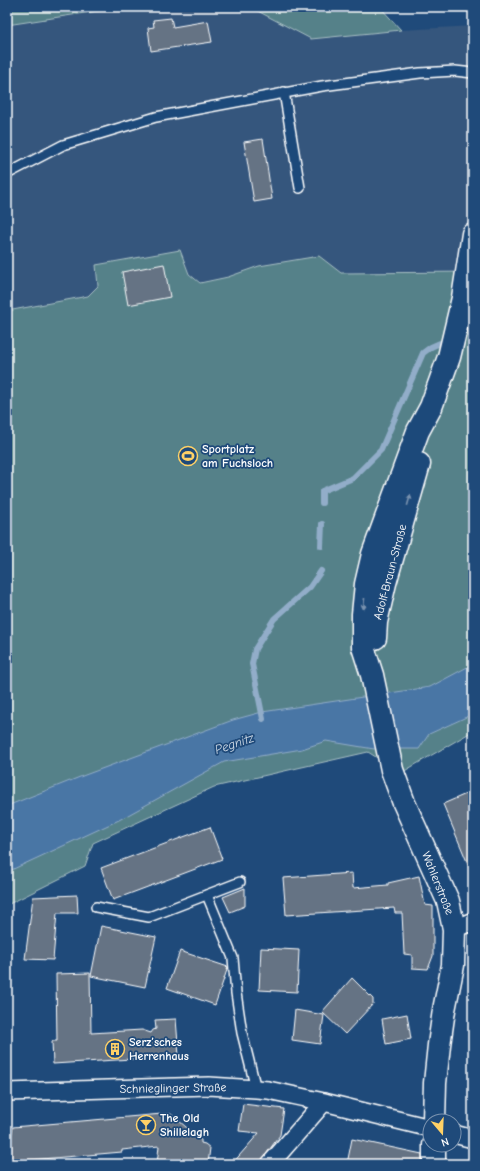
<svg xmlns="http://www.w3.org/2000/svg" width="480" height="1171" font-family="'Comic Neue',sans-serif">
<rect width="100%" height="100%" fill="#1f4a7a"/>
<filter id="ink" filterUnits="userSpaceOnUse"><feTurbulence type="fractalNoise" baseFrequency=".025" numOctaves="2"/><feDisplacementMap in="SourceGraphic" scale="8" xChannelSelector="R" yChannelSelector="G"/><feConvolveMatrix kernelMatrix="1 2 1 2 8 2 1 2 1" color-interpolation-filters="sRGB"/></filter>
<g filter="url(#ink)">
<!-- built -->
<polygon fill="#34567d" points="124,7 250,7 311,39 401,30 473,26 473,272 341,273 319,256 259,266 228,277 200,283 189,274 180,250 96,265 98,286 88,296 7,311 7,25"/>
<!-- green -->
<g fill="#548189" stroke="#aac0c4">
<polygon points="7,7 124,7 7,25"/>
<polygon points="250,7 380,7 401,30 311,39"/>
<polygon points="180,250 189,274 200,283 228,277 259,266 319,256 341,273 473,272 473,731 401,773 368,752 214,787 93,843 85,866 7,905 7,311 88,296 98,286 96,265"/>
</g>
<!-- water -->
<polygon fill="#4976a5" stroke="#92adc9" points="473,664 473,714 429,734 419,749 374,749 326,741 302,749 224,762 119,820 7,872 7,806 85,775 233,720 262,712 430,687"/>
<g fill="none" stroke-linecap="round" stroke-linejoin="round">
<!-- stream -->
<g stroke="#92adc9" stroke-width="6">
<polyline points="322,503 322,491 353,478 381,450 423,353 431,347 440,343"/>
<polyline points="321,546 322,524"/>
<polyline points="263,719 252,664 255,649 274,619 310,587 321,571"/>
</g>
</g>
<!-- building -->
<g fill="#657384" stroke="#fff">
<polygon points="171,18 173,27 208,21 212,42 151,51 148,28 154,27 153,20"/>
<polygon points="263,139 272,199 254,202 244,142"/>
<polygon points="164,264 170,297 128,305 122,272"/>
<polygon points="473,791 473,876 443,804"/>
<polygon points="210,827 222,859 113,900 101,868"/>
<polygon points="352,873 353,888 388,885 388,883 419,876 425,905 433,906 433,956 428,969 412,968 412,955 404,954 402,913 395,913 394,908 286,915 283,878"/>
<polygon points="245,888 245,906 230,912 223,897"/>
<polygon points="77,895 78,913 57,913 53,960 25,959 33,897"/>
<polygon points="101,926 156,937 145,987 91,976"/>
<polygon points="261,948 299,950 297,992 259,990"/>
<polygon points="180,951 228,967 215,1005 167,988"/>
<polygon points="90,973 91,1033 142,1030 151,1033 153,1030 156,1029 155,1020 176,1019 179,1056 53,1064 52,1041 57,1041 56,974"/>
<polygon points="352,978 373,999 373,1004 345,1034 322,1012"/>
<polygon points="295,1010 324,1015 320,1044 292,1040"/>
<polygon points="407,1014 411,1039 386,1044 382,1019"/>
<polygon points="243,1104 284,1109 280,1135 259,1164 232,1164 259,1133 239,1131"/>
<polygon points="162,1114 171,1114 201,1140 201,1143 205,1144 210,1148 208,1164 157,1164 159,1146 122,1150 122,1152 7,1162 7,1155 13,1127"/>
<polygon points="352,1139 422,1154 422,1164 347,1164"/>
</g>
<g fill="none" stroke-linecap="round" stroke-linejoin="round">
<defs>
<g id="lane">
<polyline points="284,92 300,188"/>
<polyline points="7,174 63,145 156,117 322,86 420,73 455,71 473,73"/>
<polyline points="207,895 233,958 236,993 242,1033 256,1089"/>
<polyline points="96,907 149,917 240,882"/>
</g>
<g id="street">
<polyline points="454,929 473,921"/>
<polyline points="7,1092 209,1086 256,1089 268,1090 324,1102 430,1128"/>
<polyline points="454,1134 473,1139"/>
<polyline points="270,1164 324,1102"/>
</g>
<g id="secondary">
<polyline points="375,638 376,622 385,583 419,464"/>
<polyline points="434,1121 435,1083 439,1045 444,1010 453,965 454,929 448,901 404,803 392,770 372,675 363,647 363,614 366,584 373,554 418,431 431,407 449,357 463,298 473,234"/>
<polyline points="434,1164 434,1145"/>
</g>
</defs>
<!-- lane casing -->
<use href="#lane" stroke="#fff" stroke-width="12"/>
<!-- street casing -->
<use href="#street" stroke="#fff" stroke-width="20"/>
<!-- secondary casing -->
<use href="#secondary" stroke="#fff" stroke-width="25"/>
<!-- lane -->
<use href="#lane" stroke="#1f4a7a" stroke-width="9"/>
<!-- street -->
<use href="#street" stroke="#1f4a7a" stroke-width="17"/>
<!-- secondary -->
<use href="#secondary" stroke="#1f4a7a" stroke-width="22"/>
</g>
<!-- one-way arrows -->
<defs><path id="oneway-solid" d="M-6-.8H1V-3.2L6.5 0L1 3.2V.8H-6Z"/></defs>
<g fill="#7992af">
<use href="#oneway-solid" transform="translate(409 500) rotate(-74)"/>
<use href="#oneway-solid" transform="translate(364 604) rotate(95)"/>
</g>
</g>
<!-- icons -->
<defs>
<symbol id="stadium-ring" viewBox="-11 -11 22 22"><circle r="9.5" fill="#1f4a7a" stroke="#ffd166" stroke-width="1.5"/><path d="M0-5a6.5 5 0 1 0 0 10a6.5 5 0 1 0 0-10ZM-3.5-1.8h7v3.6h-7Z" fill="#ffd166"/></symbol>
<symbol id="building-ring" viewBox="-11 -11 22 22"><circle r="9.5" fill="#1f4a7a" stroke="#ffd166" stroke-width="1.5"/><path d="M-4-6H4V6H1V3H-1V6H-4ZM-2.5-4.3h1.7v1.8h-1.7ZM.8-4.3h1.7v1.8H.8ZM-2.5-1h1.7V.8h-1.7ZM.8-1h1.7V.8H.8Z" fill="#ffd166"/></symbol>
<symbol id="bar-ring" viewBox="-11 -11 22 22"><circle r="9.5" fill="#1f4a7a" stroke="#ffd166" stroke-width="1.5"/><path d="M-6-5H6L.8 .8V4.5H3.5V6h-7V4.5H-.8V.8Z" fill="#ffd166"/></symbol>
</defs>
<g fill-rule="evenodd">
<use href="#stadium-ring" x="177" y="445" width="22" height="22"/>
<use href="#building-ring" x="104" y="1038" width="22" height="22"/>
<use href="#bar-ring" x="135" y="1114" width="22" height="22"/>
</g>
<g text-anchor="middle" stroke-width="3.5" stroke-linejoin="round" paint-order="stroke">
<!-- poi labels -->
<g font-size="12" font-weight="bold" fill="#fff" stroke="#1f4a7a" text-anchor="start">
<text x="202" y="453">Sportplatz<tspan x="202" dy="14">am Fuchsloch</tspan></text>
<text x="129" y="1046">Serz’sches<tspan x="129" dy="14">Herrenhaus</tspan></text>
<text x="160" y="1122">The Old<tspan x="160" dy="14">Shillelagh</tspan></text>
</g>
<!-- street labels -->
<g font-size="12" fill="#fff" stroke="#1f4a7a">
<text transform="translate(390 572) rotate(-75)" y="4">Adolf-Braun-Straße</text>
<text transform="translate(438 883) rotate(68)" y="4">Wahlerstraße</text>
<text transform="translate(173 1088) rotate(-1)" y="4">Schnieglinger Straße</text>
</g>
<!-- water labels -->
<g font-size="13" font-style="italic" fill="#d2dde8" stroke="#1f4a7a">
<text transform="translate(234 743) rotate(-19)" y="5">Pegnitz</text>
</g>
</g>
<!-- margin -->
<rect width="480" height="1171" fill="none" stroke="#1f4a7a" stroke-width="24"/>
<rect x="12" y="12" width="456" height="1147" fill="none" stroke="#fff" stroke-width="1.5" filter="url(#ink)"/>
<!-- north arrow -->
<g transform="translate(442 1133) rotate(161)"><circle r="19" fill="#1f4a7a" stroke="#7992af"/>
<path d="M0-3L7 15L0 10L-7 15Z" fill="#ffd166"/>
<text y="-6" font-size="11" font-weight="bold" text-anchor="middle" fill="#ffffff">N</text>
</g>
</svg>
